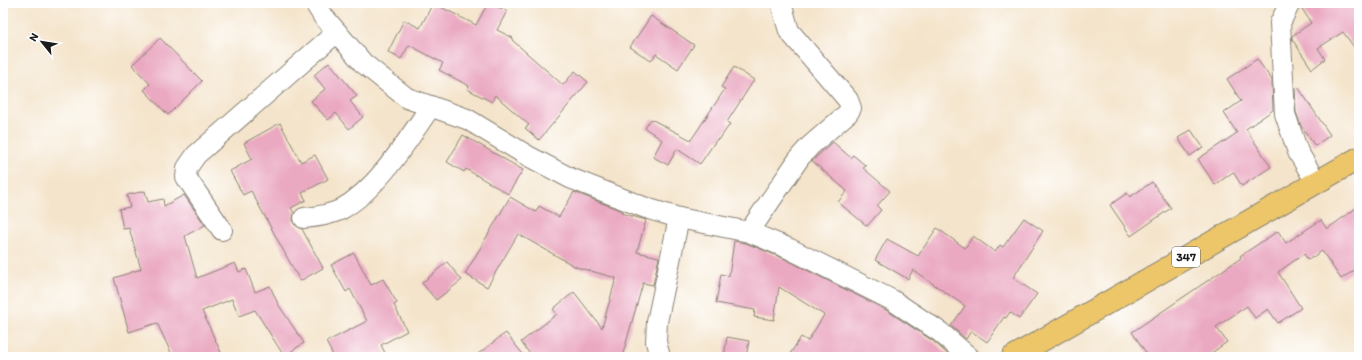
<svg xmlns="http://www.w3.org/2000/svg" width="1362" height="360" font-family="Itim,sans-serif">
<rect width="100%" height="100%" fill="#fff"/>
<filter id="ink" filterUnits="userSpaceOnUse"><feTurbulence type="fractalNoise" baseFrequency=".025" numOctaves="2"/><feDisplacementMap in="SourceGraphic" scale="8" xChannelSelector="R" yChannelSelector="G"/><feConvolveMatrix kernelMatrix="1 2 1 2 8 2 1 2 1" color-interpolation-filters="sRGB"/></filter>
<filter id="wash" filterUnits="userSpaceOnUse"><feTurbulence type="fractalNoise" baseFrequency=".012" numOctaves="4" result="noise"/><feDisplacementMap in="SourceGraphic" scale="16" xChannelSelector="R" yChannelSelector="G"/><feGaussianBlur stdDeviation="0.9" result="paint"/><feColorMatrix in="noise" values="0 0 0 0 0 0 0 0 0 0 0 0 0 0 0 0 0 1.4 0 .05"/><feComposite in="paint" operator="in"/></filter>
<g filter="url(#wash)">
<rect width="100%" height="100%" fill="#f4e4cb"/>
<g id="blocks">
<!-- building -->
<g fill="#eaa8c1">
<polygon points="433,3 476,25 488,3 507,11 497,30 513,38 512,40 563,85 575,71 588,82 539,140 525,128 529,125 495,95 492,102 467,89 469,86 439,70 443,63 409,45 401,59 388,52 404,20 420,28"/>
<polygon points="1301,3 1359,3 1359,54 1343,32 1318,48 1325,59 1312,69 1292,39 1292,36 1311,23 1301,7"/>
<polygon points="651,16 694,45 678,69 656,54 651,61 630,47"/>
<polygon points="160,38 202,81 168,115 144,90 150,84 132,65"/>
<polygon points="1257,59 1272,80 1273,110 1246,129 1271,167 1242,186 1233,172 1215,185 1198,159 1237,133 1224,113 1241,101 1227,79"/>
<polygon points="329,62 357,96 350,101 363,117 349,129 336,113 328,120 311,101 325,89 314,75"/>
<polygon points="734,67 754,80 727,122 730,124 719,140 717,139 700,164 677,149 668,165 653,157 662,140 645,128 651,119 691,140 725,89 721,87"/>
<polygon points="1298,87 1330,135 1315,146 1301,126 1296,112 1295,89"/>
<polygon points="280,123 301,162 315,155 328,179 302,193 306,200 291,208 294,213 293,219 294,224 302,229 323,268 300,281 251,191 243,195 230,171 252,159 244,143"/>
<polygon points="1191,130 1203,147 1190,156 1178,138"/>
<polygon points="463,135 523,170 508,194 466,169 464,172 447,162"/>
<polygon points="833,142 851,158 853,155 866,166 863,168 890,191 877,206 881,210 867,226 838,202 847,191 812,161"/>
<polygon points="1152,182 1171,208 1131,236 1110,205 1127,193 1130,197"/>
<polygon points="145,191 148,202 163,199 164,206 184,195 205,225 185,236 197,278 235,263 239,272 246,269 255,292 270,286 278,304 304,343 284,356 255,310 239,316 232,299 202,311 223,357 173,357 157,323 129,332 114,278 141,269 129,228 123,229 119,209 130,207 127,195"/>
<polygon points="574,192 622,211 621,213 646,220 637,252 659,257 653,285 643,283 622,357 532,357 521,342 557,314 553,309 574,292 602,328 616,278 576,267 518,234 487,287 465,274 510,197 536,212 539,206 559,217"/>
<polygon points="1359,206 1359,267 1341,279 1322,251 1308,260 1304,254 1278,272 1301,308 1278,323 1268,309 1255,318 1247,306 1216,327 1227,342 1206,357 1149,357 1132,332 1241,258 1240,256 1278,231 1286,243 1321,220 1327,229"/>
<polygon points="1024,218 1043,231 1013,278 1037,294 1019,319 1010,312 1006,318 1004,317 987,342 971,331 966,339 951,326 965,306 913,270 908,279 875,260 887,239 918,256 937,228 965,248 973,236 995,252 1000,245 1003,247"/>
<polygon points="734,241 746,243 785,259 886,310 933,341 951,357 788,357 801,337 808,341 824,315 779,287 774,320 754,317 755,310 716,303 721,274 729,276"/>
<polygon points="354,253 371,285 383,279 397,303 394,305 407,331 381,345 387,357 334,357 326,342 367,321 350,289 346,292 331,265"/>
<polygon points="447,262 462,280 436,300 422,283"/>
<polygon points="506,333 525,357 474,357 500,337"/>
<polygon points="727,337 749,341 746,357 724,357"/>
</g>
</g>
</g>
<g filter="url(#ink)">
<use href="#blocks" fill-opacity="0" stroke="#888074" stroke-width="1"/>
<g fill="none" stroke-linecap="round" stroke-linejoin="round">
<defs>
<g id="minor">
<polyline points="315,3 323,16 363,63 407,98 467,119 528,156 570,178 646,208 679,218 749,232 790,249 892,300 940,332 969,357"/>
<polyline points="1290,3 1280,23 1285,114 1298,152 1316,182"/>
<path d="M304,218C316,217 329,215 340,210C378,189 407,141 431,106"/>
<polyline points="222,230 186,177 187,168 196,155 337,32"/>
<polyline points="749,232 800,157 810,146 848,113 851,108 848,100 789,31 781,3"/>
<polyline points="660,357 656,342 657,322 679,218"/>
</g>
<polyline id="primary" points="1013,357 1359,158"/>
</defs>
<!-- minor casing -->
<use href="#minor" stroke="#888074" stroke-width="22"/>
<!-- primary casing -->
<use href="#primary" stroke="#888074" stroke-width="24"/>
<!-- minor -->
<use href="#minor" stroke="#fff" stroke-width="20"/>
<!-- primary -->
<use href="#primary" stroke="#ecc669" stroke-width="22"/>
</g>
</g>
<g text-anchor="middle" stroke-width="3" stroke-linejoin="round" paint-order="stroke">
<!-- shield labels -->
<rect fill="#fff" stroke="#606060" stroke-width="1" x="1172" y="247" width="28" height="20" rx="3"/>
<g font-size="12" font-weight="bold" fill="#1c1c1c">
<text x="1186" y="261">347</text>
</g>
</g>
<!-- margin -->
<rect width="1362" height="360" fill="none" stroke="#fff" stroke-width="16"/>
<!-- north arrow -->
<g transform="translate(42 42) rotate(300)" stroke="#ffffff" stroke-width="3" paint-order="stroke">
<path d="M0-3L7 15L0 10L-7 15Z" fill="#1c1c1c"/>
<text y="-6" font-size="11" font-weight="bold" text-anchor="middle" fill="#1c1c1c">N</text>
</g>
</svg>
